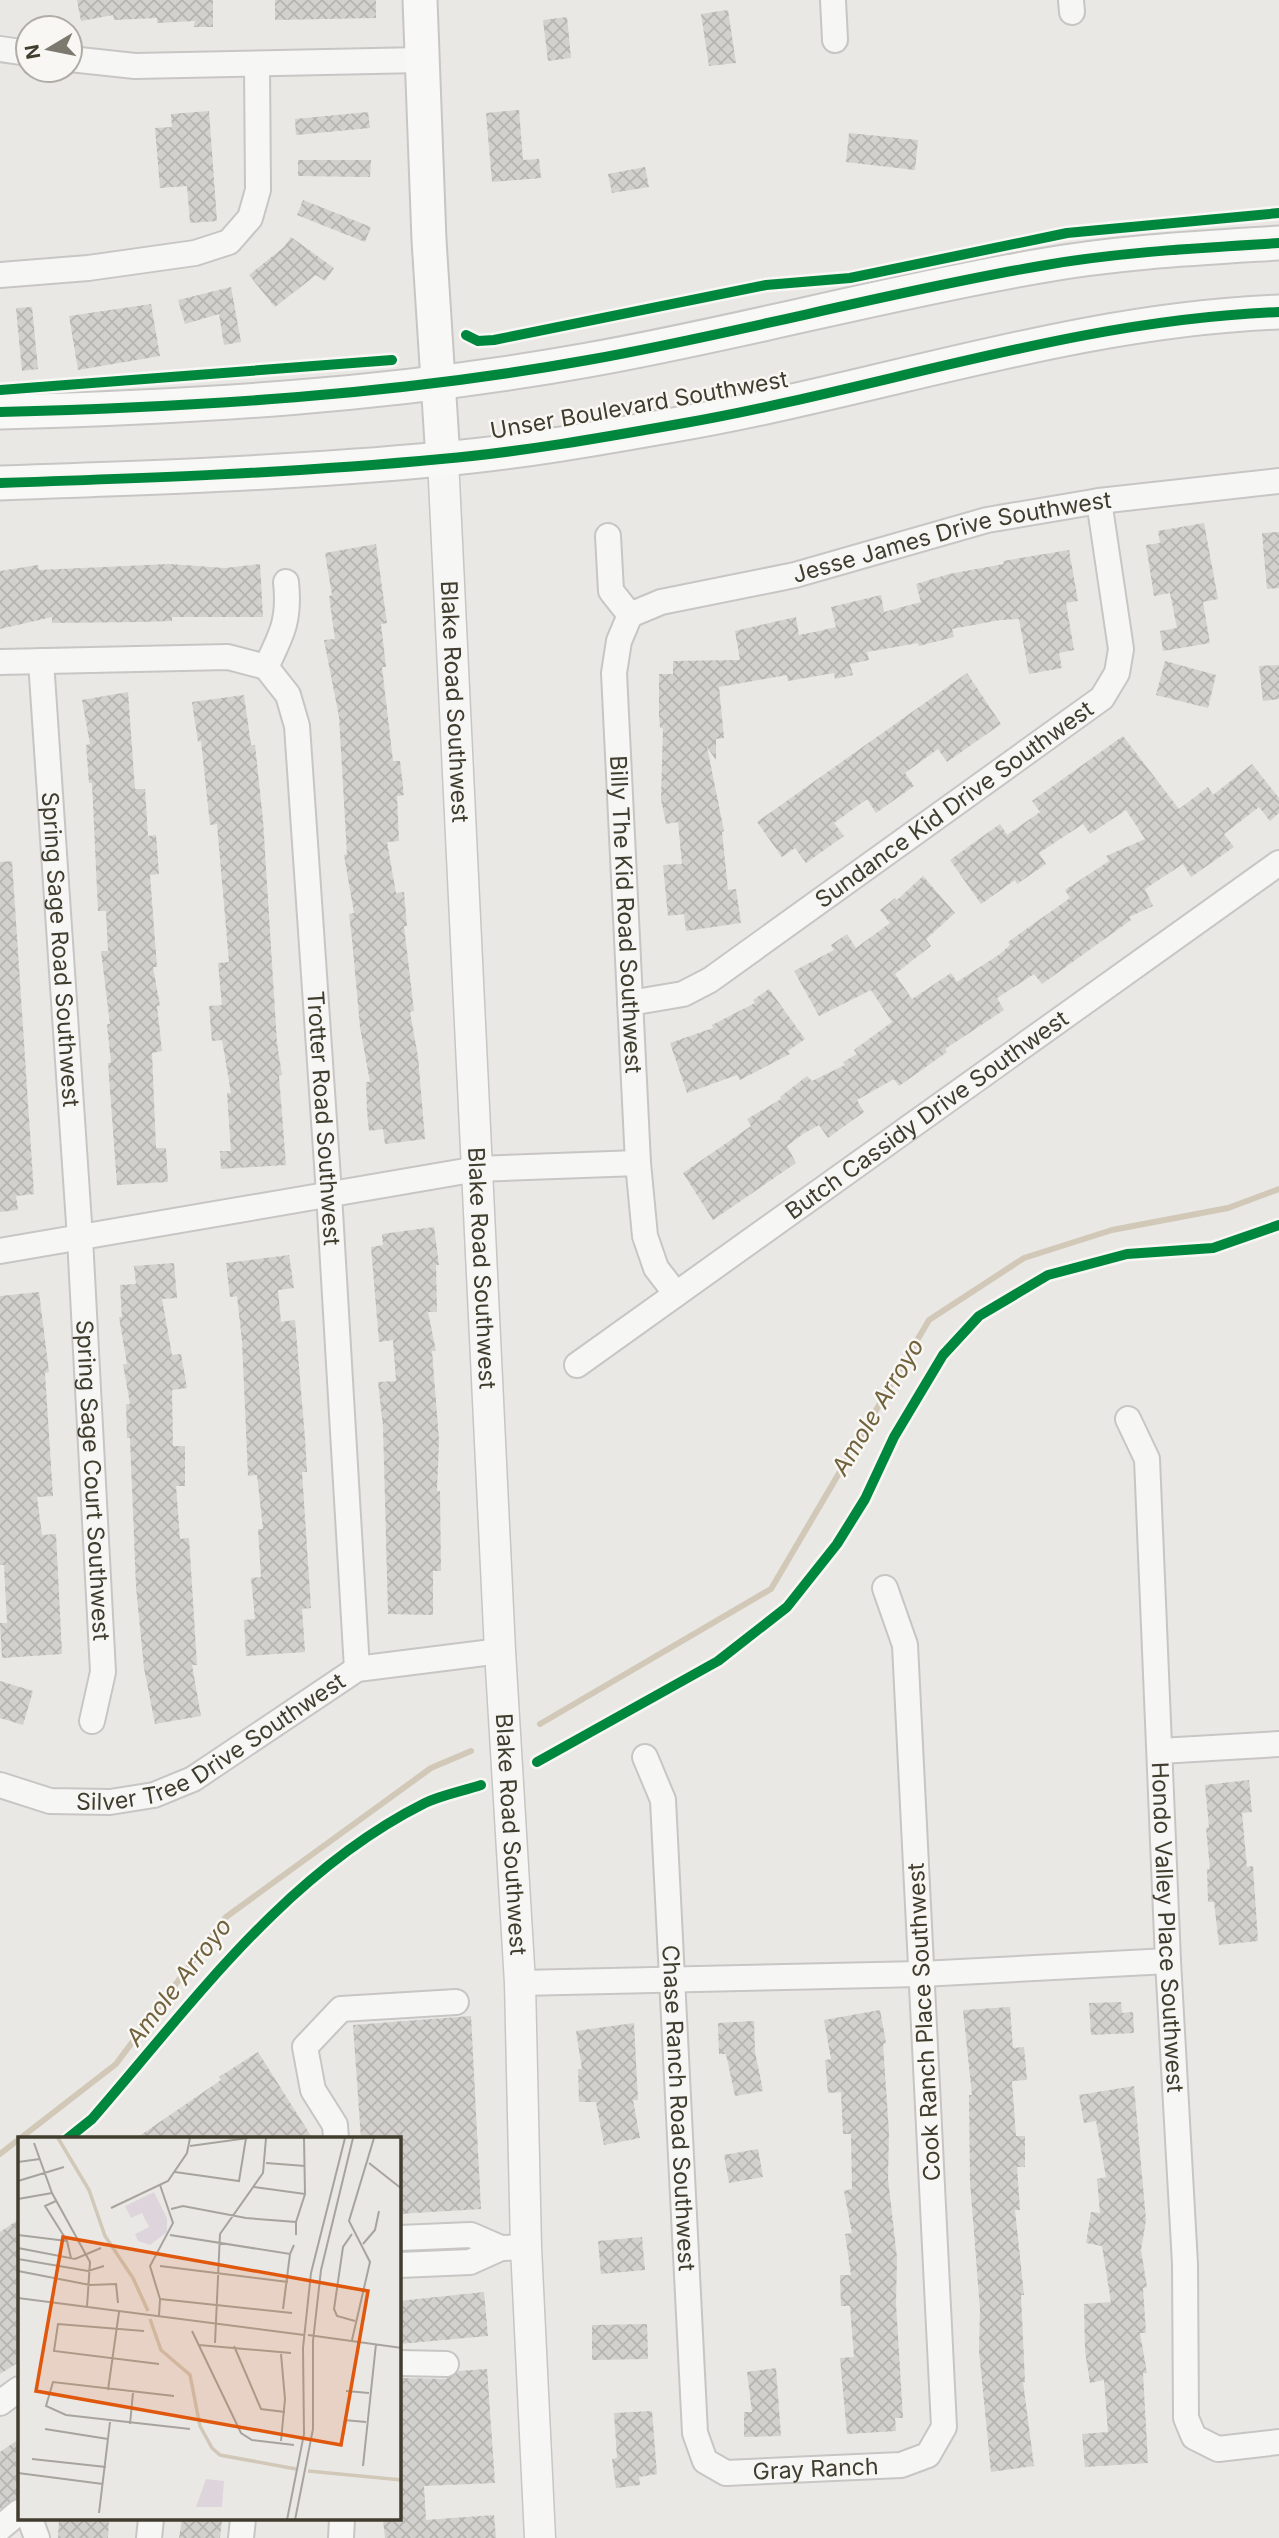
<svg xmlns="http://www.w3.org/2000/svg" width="1279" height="2538" font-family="Inter,sans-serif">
<defs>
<pattern id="building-cross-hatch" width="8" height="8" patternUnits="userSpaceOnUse" patternTransform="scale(1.75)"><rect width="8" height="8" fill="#d2d1ce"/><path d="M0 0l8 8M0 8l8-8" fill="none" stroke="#b6b4b1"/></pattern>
</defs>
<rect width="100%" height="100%" fill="#eae8e5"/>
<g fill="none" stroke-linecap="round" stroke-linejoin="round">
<!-- stream -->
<g stroke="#d1c8b8" stroke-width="6">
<polyline points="540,1724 771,1589 929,1320 1024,1258 1112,1230 1228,1208 1279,1189"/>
<polyline points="0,2154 116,2064 226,1917 431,1768 471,1751"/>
</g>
</g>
<!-- building -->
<g fill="url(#building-cross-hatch)">
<polygon points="77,0 213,0 213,27 194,27 195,21 157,23 157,18 114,20 113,15 81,21"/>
<polygon points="275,0 376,0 376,18 275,20"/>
<polygon points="728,10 736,63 709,66 701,14"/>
<polygon points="567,17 571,58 548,61 543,20"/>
<polygon points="519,110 523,160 539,159 541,178 492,182 486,113"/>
<polygon points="209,111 217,221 190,223 187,186 160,188 155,128 172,127 171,114"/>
<polygon points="368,112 370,128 296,135 295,119"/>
<polygon points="849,133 918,140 915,170 846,162"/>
<polygon points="298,160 371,160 370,177 298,176"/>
<polygon points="645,167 649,187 612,193 608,174"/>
<polygon points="303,200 371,227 365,242 297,215"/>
<polygon points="291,237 334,268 325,281 316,275 275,307 249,275 284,247"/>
<polygon points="231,287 241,342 224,345 219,314 185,324 178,300"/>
<polygon points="151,304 160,356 78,370 69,316"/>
<polygon points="32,307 38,369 22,371 16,308"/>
<polygon points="1204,523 1218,599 1203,602 1210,643 1163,651 1160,631 1177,628 1170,593 1154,596 1146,545 1160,543 1158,531"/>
<polygon points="1279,532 1279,588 1267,589 1262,533"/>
<polygon points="376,544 387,623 381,624 386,667 382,667 393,761 400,761 404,795 397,796 399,841 387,842 396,893 404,892 407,926 404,926 414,1011 410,1012 418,1057 425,1139 385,1144 383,1129 369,1131 367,1112 366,1082 370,1082 360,1027 352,939 349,914 354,913 344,855 347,854 339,717 324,640 335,639 329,596 332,595 325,553"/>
<polygon points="1069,550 1078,601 1066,603 1074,650 1059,653 1062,668 1029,674 1019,619 1000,620 952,629 954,637 919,646 918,643 867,652 869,660 850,664 853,675 835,679 834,673 788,681 787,675 719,687 724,738 716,739 716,760 707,747 724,831 722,832 728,890 736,889 741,923 686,931 684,914 668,916 663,865 682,864 678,822 666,824 661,799 663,728 660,728 659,714 659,674 673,674 673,661 740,660 735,631 796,617 799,635 819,631 836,627 831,607 881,595 884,612 921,602 916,584 949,574 1004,564 1003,561"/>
<polygon points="169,564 225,568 260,564 263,617 172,617 172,621 139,622 52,623 52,617 0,629 0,571 38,565 39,570"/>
<polygon points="1165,661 1216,675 1208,708 1156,695"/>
<polygon points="1279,665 1279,699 1263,701 1259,666"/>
<polygon points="967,673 1001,724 947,762 938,749 905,773 914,786 876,813 867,799 834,823 844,836 806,863 795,848 782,857 757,822"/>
<polygon points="128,692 135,789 145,789 148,836 156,835 159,874 150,875 157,967 153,967 160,1006 157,1006 162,1051 152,1053 156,1148 166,1148 168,1182 117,1185 108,1063 111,1063 107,1024 110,1024 101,951 108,951 106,911 98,911 92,783 89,783 86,745 90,744 82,700"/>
<polygon points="244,695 251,745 255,745 263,820 277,1043 282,1075 279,1076 286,1165 221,1169 220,1151 231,1151 227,1093 231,1093 222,1040 212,1041 209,1006 222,1005 218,963 229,962 217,824 210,825 201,741 198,742 192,702"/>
<polygon points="1123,736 1179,809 1208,787 1213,795 1252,764 1279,798 1279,813 1270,821 1259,807 1224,834 1234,847 1191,877 1183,864 1154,883 1145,889 1153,906 1129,917 1131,920 1042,984 1034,974 997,998 1004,1010 945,1049 947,1052 899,1086 894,1079 857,1100 864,1112 828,1138 819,1125 803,1134 787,1146 796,1163 713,1220 683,1173 751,1126 747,1119 781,1099 780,1097 807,1076 812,1081 845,1065 843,1062 857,1054 854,1050 892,1022 871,990 819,1016 794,971 834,950 831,945 847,934 856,948 890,923 880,910 895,898 897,900 923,876 955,913 926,939 931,946 895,974 912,999 951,973 957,982 1000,954 1010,945 1008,942 1070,898 1065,890 1109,861 1106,856 1145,839 1126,810 1090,834 1083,824 1039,853 1046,864 1017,884 1015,880 981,904 950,860 1000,824 1007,835 1040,812 1032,801"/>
<polygon points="12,861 34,1194 16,1196 18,1210 0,1212 0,862"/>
<polygon points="769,989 805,1039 788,1051 790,1054 740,1080 737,1075 687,1093 670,1043 713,1028 712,1025 755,1003 753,1000"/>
<polygon points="434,1227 439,1265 436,1265 437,1312 428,1312 436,1351 432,1351 439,1440 437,1491 440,1491 441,1571 433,1571 433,1615 388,1614 383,1426 378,1382 396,1381 393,1340 379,1342 371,1247 383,1245 382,1234"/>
<polygon points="289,1255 294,1288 278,1290 281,1322 295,1320 305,1438 307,1472 302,1472 311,1608 302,1609 305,1652 246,1656 244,1620 255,1619 251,1578 261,1577 258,1529 263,1529 257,1475 248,1476 242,1341 237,1296 230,1297 226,1263"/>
<polygon points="174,1263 177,1298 162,1299 172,1355 181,1354 187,1388 172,1390 173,1446 185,1446 185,1486 176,1486 180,1539 189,1538 197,1665 192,1665 201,1716 155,1724 144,1668 136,1587 130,1438 127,1438 126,1404 130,1404 123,1364 127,1364 119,1317 122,1317 120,1285 136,1284 134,1266"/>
<polygon points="39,1292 49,1372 45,1373 53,1496 37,1497 42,1535 56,1534 62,1654 2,1658 0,1623 7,1623 4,1565 0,1565 0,1296"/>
<polygon points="0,1681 33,1691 23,1725 0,1718"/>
<polygon points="1249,1780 1252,1812 1242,1813 1247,1867 1253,1866 1258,1941 1219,1945 1214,1902 1208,1902 1207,1869 1210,1869 1206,1828 1209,1827 1205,1785"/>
<polygon points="1121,2002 1122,2013 1133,2012 1134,2033 1091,2035 1089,2003"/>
<polygon points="1010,2007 1013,2048 1024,2047 1027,2080 1012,2081 1016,2136 1025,2136 1025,2167 1017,2167 1020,2210 1015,2210 1024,2295 1021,2295 1025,2382 1023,2382 1034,2466 991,2472 979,2351 980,2309 970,2182 969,2095 972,2095 963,2010"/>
<polygon points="880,2010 886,2043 883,2044 889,2132 888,2179 897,2258 896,2304 903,2418 895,2418 896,2431 847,2434 840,2358 854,2357 850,2306 841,2306 840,2275 851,2275 845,2234 852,2233 844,2191 852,2189 851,2134 843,2134 841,2092 828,2093 825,2060 831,2059 824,2020"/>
<polygon points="471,2016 481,2209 399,2214 399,2139 361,2139 353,2025"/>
<polygon points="754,2021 755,2052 763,2091 735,2096 726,2054 719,2054 718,2023"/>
<polygon points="634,2023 638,2100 633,2100 640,2138 604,2145 596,2102 579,2102 578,2069 582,2069 576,2031"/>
<polygon points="258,2052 313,2139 135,2139 221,2080 219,2077"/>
<polygon points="1134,2086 1146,2220 1141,2250 1147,2287 1143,2288 1146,2333 1140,2333 1147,2373 1143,2373 1148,2463 1085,2467 1082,2434 1108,2432 1104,2380 1090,2383 1085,2351 1084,2304 1111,2302 1102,2246 1086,2243 1091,2212 1100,2213 1097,2179 1106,2177 1096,2121 1084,2123 1079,2095"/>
<polygon points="758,2149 763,2177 729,2183 724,2155"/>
<polygon points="19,2219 19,2362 0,2374 0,2232"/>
<polygon points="642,2237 645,2270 601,2274 598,2241"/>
<polygon points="484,2292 488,2336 399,2344 399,2301"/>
<polygon points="647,2324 648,2359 592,2360 592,2325"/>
<polygon points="776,2368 781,2436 744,2437 744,2412 752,2412 747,2372"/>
<polygon points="487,2369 495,2483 424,2486 426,2520 494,2515 496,2538 385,2538 383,2520 399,2519 399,2378 446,2379 459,2371"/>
<polygon points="652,2411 657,2474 639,2477 640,2485 616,2488 612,2459 617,2458 614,2413"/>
<polygon points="19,2439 19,2498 0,2509 0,2452"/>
<polygon points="59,2519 109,2519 108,2538 58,2538"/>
<polygon points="182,2519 222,2521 220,2538 179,2538"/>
</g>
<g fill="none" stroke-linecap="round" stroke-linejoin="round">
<defs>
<g id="minor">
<polyline points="833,0 835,40"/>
<polyline points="1071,0 1072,12"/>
<polyline points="0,49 28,53"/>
<polyline points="70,59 135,66 421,60"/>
<polyline points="0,275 88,268 195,253 229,242 250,218 258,190 257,64"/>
<path id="s1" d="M608,536L611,591L630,615L619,641L614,673L638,1163L645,1236L656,1268L676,1294"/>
<path id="s2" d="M286,582C290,620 282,634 266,667L288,695L297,726L329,1194L357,1669"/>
<path id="s3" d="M630,615L661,602L795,575L987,520L1099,501L1279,481"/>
<path id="s4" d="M41,661L80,1238L103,1672L92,1721"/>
<polyline points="0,662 228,657 266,667"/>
<path id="s5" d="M630,1003L683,994L710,980L1102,698L1117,673L1121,649L1099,501"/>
<polyline points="0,1251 477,1169 638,1163"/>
<path id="s6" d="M577,1365L1279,863"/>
<path id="s7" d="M1128,1419L1147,1459L1168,1961L1185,2264L1186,2418L1194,2437L1218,2449L1279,2442"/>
<polyline points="1160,1751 1279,1744"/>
<path id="s8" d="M645,1757L663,1800L695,2433L705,2461L726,2473L901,2465L928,2455L944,2427L905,1645L885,1588"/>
<path id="s9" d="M0,1785L50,1801L110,1802L154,1795L193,1779L357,1669L500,1651"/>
<polyline points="520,1983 921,1974 1168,1961"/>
<polyline points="336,2139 335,2125 313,2090 305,2047 341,2009 456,2002"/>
<polyline points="399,2238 471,2235 501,2248"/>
<polyline points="399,2265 470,2262 501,2248 526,2247"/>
<polyline points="399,2363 446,2364"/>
<polyline points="0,2403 19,2389"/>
<polyline points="30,2519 37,2538"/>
<polyline points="0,2528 19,2512"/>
<polyline points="149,2538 151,2519"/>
<polyline points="241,2538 243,2519"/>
<polyline points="341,2538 342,2519"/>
</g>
<g id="tertiary">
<path id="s10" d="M443,459L500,1651L520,1983L526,2247L540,2538"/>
</g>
<g id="secondary">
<polyline points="420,0 429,240 443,459"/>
<path d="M0,412C197,407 394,395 588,360C740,333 888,292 1040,266C1118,252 1199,248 1279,243"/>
<path d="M0,483C147,478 294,473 441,459C521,452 600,438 679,424C880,389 1073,320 1279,312"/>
</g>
</defs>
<!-- minor casing -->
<use href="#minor" stroke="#c8c6c4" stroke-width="28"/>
<!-- tertiary casing -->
<use href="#tertiary" stroke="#c8c6c4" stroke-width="33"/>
<!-- secondary casing -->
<use href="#secondary" stroke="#c8c6c4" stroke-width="37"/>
<!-- minor -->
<use href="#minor" stroke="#f6f6f5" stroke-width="24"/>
<!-- tertiary -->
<use href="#tertiary" stroke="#f6f6f5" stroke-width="30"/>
<!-- secondary -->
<use href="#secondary" stroke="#f8f8f7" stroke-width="33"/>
<defs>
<g id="cycleway">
<polyline points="466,335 478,341 494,340 766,285 850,278 1067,233 1279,213"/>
<polyline points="0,390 392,360"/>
<path d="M0,412C197,407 394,395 588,360C740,333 888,292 1040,266C1118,252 1199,248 1279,243"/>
<path d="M0,483C147,478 294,473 441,459C521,452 600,438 679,424C880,389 1073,320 1279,312"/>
<polyline points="537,1762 718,1661 787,1607 837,1544 865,1499 894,1437 943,1355 979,1316 1048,1275 1127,1254 1213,1248 1279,1225"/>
<path d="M67,2139L92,2119C192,2004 285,1873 425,1803C442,1795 463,1791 481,1785"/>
</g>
</defs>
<!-- cycleway casing -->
<use href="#cycleway" stroke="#f8f7f4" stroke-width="15"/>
<!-- cycleway -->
<use href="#cycleway" stroke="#00873e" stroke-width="10"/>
</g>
<g text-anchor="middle" stroke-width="5" stroke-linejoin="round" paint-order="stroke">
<!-- street labels -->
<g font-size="23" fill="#413d2e" stroke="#f8f7f4">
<text transform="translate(639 405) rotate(-10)" y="8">Unser Boulevard Southwest</text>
<text dy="8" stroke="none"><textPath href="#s3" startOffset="332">Jesse James Drive Southwest</textPath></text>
<text dy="8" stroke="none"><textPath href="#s10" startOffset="243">Blake Road Southwest</textPath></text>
<text dy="8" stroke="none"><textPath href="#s5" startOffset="385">Sundance Kid Drive Southwest</textPath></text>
<text dy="8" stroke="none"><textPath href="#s1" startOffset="388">Billy The Kid Road Southwest</textPath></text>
<text dy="8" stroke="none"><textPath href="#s4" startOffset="289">Spring Sage Road Southwest</textPath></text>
<text dy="8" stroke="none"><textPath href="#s6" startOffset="430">Butch Cassidy Drive Southwest</textPath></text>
<text dy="8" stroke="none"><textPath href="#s2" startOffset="550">Trotter Road Southwest</textPath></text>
<text dy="8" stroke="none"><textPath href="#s10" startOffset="810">Blake Road Southwest</textPath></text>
<text dy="8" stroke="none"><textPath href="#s4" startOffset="821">Spring Sage Court Southwest</textPath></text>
<text dy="8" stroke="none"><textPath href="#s9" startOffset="229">Silver Tree Drive Southwest</textPath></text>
<text dy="8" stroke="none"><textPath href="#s10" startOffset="1377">Blake Road Southwest</textPath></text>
<text dy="8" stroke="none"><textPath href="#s7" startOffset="513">Hondo Valley Place Southwest</textPath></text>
<text transform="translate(924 2022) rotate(-93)" y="8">Cook Ranch Place Southwest</text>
<text dy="8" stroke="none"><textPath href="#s8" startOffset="355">Chase Ranch Road Southwest</textPath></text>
<text dy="8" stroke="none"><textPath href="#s8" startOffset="824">Gray Ranch</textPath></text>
</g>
<!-- water labels -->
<g font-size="24" font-style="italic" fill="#71623c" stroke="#f8f7f4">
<text transform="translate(878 1407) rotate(-59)" y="8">Amole Arroyo</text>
<text transform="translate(179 1982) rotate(-52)" y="8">Amole Arroyo</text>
</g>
</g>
<!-- overview -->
<g transform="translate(18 2137)">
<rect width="383" height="383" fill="#eae8e5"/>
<path d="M136,55L149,81V95L132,108L120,104L117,97L131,90L124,76L113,81L107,69ZM188,342L206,344L204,370H178Z" fill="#ddd5db"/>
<path fill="none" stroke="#d1c8b8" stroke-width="3.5" d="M40,1L71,53L87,99L115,141L130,174M132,182L143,213L172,238L182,289L194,311L202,318L278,332M290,334L384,343"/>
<path fill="none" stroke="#a6a49c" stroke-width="2" d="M16,6L34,56L72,125L69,170M172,9L230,1M0,25L22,22M248,26L287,29M351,26L384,52M157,35L221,44L228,1M0,44L46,30M236,50L287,57M0,62L34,56M38,64L27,69L49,104L53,121M93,71L150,44L169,16L172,1M153,72L165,69L228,81L278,85V98M278,85L287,57L286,1M334,97L325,110L316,172L319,179L337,184M0,98L49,104M152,98L272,117L276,108M345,107L357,93L361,74M0,111L57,122L83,111M0,122L70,134L86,129M142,129L270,145M0,134L72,148L98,147L100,166M0,161L286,198M142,162L274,176M265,172L272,117M141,179L142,162L132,129L155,86L142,48M126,194L40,187L36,214L141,227M174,194L223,296L234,303L276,308M290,198L384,211M334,203L352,125L331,84L356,1M197,206L202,97L245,36L248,1M181,208L273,216M216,209L243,272L267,275M90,253L101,175M328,254L351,256M156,259L35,245L28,269L48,278L172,292M326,283L348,285M112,287L115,256M27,292L90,302M263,304L267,262L263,217M14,322L88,330M345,329L358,207M0,336L85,347M81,376L92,285M269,383L286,297L285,211L293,136L327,1M277,383L295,292V204L303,133L335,1"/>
<path fill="#e0580e" fill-opacity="0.15" stroke="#e0580e" stroke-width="3.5" d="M45,100L350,154L323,308L18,254Z"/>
<rect width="383" height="383" fill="none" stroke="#413d2e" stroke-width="3.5"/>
</g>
<!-- north arrow -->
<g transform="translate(49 49) rotate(260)"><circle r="33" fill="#f8f7f4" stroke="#afada5" stroke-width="2"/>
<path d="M0-5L12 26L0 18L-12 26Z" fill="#7c796e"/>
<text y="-10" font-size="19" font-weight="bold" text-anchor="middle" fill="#413d2e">N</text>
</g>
</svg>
